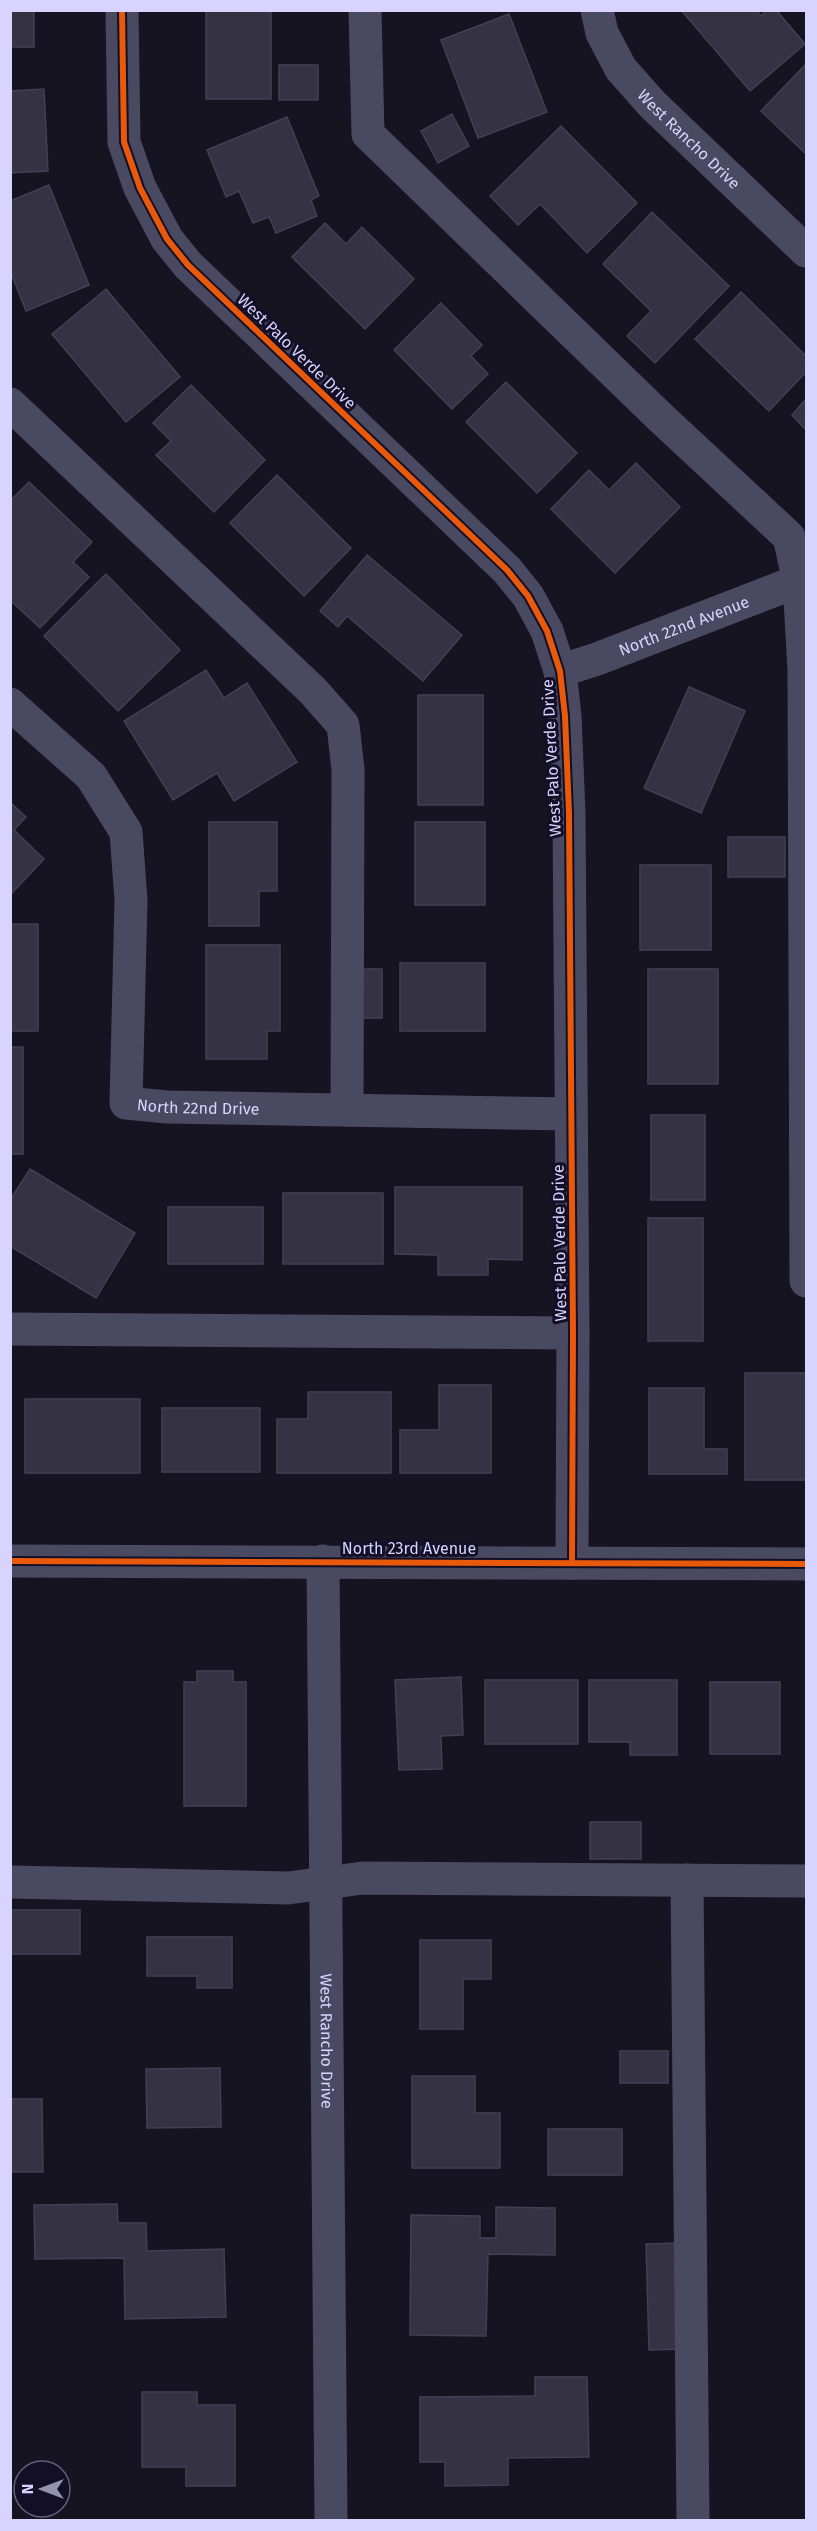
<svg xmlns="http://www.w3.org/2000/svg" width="817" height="2531" font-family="'Fira Sans',sans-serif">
<rect width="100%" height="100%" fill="#161421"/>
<!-- building -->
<g fill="#343243" stroke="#433f54" stroke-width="1.5">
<rect x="10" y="10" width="24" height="37"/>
<rect x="206" y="10" width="65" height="89"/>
<polygon points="681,10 756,10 761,16 767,10 776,10 805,44 750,91"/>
<polygon points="509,14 547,112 478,138 441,40"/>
<rect x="279" y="65" width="39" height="35"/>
<polygon points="805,65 806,67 806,154 761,111"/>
<polygon points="44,89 48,171 10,173 10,91"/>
<polygon points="452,114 469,146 438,163 421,131"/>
<polygon points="287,117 319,196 311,200 317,216 276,233 269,217 253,223 239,191 226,197 207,150"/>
<polygon points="561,126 637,203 587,253 540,204 518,225 490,196"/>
<polygon points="49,185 89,285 26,311 10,270 10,201"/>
<polygon points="652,212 729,286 655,363 627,336 651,311 603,264"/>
<polygon points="325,223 346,244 362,227 414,279 365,329 292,257"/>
<polygon points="106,289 180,377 126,422 52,334"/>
<polygon points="741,292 806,356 806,372 769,411 695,339"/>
<polygon points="441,303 482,345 471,356 488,374 452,409 394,350"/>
<polygon points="506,382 577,453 537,493 466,422"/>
<polygon points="191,385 265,460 214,512 156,455 171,441 153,423"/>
<polygon points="806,399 806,430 792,415"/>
<polygon points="636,463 680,507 615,573 551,509 589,470 609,490"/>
<polygon points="277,475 351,548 304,596 230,523"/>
<polygon points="29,482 92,542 73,562 89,577 40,628 10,600 10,501"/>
<polygon points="367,555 462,635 423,681 347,616 338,627 320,611"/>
<polygon points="106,574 180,650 118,711 44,636"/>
<polygon points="206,670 224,698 247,683 297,762 234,801 217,773 173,800 124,721"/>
<polygon points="689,687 745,711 701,813 644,788"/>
<rect x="418" y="695" width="65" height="110"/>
<polygon points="10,802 26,817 14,830 44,859 10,895"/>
<polygon points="209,822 277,822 277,891 259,891 259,926 209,926"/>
<rect x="415" y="822" width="70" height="83"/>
<rect x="728" y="837" width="57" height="40"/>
<rect x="640" y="865" width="71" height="85"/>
<rect x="10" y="924" width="28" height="107"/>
<polygon points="206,945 280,945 280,1031 267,1031 267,1059 206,1059"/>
<rect x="400" y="963" width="85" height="68"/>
<rect x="360" y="969" width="22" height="49"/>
<rect x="648" y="969" width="70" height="115"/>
<rect x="10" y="1047" width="13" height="107"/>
<rect x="651" y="1115" width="54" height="85"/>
<polygon points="30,1169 135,1233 96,1298 10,1246 10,1200"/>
<polygon points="395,1187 522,1187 522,1260 488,1259 488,1275 438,1275 438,1255 395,1254"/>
<rect x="283" y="1193" width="100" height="71"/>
<rect x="168" y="1207" width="95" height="57"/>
<rect x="648" y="1218" width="55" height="123"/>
<rect x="745" y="1373" width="61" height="107"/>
<polygon points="439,1385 491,1385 491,1473 400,1473 400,1430 439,1430"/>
<polygon points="649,1388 704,1388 704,1449 727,1449 727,1474 649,1474"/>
<polygon points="308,1392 391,1392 391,1473 277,1473 277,1419 308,1419"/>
<rect x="25" y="1399" width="115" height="74"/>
<rect x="162" y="1408" width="98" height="64"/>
<polygon points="197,1671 233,1671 233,1682 246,1682 246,1806 184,1806 184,1682 197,1682"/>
<polygon points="461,1677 463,1735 441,1736 442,1769 399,1770 395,1680"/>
<rect x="485" y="1680" width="93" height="64"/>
<polygon points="589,1680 677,1680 677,1755 630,1755 630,1742 589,1742"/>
<rect x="710" y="1682" width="70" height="72"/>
<rect x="590" y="1822" width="51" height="37"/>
<rect x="10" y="1910" width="70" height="44"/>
<polygon points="147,1937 232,1937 232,1988 197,1988 197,1976 147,1976"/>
<polygon points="420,1940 491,1940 491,1979 463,1979 463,2029 420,2029"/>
<rect x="620" y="2051" width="48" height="32"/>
<polygon points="220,2068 221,2127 147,2128 146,2069"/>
<polygon points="412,2076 475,2076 475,2113 500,2113 500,2168 412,2168"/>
<polygon points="10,2099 42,2099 43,2172 10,2172"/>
<rect x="548" y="2129" width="74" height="46"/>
<polygon points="117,2204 118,2223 146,2223 147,2251 224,2249 226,2317 125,2319 124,2258 35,2259 34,2205"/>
<polygon points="496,2207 555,2208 555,2255 488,2254 486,2336 410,2335 411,2215 480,2216 480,2238 496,2238"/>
<polygon points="678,2243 681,2349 649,2350 646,2244"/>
<polygon points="535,2377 587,2377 589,2457 508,2458 508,2485 445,2486 445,2462 420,2462 420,2397 535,2396"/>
<polygon points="142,2392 197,2392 197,2405 235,2405 235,2486 186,2486 186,2467 142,2467"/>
</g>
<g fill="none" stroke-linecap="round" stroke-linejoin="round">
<!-- minor -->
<g stroke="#4a4962" stroke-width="33">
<polyline points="122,10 124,142 140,188 167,239 188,265 507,570 528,596 547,631 560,671 565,716 569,813 573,1333 572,1563"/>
<polyline points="365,10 368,134 660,417 789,537 799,581 804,670 806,1281"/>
<path id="s1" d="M597,10L602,33L621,69L652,104L806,251"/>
<polyline points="10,404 313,691 343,725 348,770 347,1110"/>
<path id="s2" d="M560,671L597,659L806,578"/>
<path id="s3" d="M10,704L91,776L126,832L131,900L126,1103L167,1107L571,1114"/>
<polyline points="10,1329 573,1333"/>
<polyline points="10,1561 806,1564"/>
<path id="s4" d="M323,1561L331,2520"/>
<polyline points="687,1880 693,2520"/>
<polyline points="10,1882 288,1888 363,1878 806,1881"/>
</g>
<defs>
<g id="cycleway">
<polyline points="122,10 124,142 140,188 167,239 188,265 507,570 528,596 547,631 560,671 565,716 569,813 573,1333 572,1563"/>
<polyline points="10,1561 806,1564"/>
</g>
</defs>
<!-- cycleway casing -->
<use href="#cycleway" stroke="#130f26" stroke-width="10"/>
<!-- cycleway -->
<use href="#cycleway" stroke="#e8590c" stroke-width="6"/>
</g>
<g text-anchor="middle" stroke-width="6" stroke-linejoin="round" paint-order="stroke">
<!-- street labels -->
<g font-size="16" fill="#d9d4ff" stroke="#130f26">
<text dy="6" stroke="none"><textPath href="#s1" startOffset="162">West Rancho Drive</textPath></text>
<text transform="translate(297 351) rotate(44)" y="6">West Palo Verde Drive</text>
<text dy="6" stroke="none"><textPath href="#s2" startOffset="132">North 22nd Avenue</textPath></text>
<text transform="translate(551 758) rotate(-93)" y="6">West Palo Verde Drive</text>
<text dy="6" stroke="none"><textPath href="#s3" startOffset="518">North 22nd Drive</textPath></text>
<text transform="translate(559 1243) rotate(-91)" y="6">West Palo Verde Drive</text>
<text x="409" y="1554">North 23rd Avenue</text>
<text dy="6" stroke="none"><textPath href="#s4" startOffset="480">West Rancho Drive</textPath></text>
</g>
</g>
<!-- border -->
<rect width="817" height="2531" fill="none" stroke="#d9d4ff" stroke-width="24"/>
<!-- north arrow -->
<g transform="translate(42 2489) rotate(270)"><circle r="28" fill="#130f26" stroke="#625e7d" stroke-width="1.5"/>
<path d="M0-4.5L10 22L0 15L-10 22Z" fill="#9591b1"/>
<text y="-9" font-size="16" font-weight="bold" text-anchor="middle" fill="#d9d4ff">N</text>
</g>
</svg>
